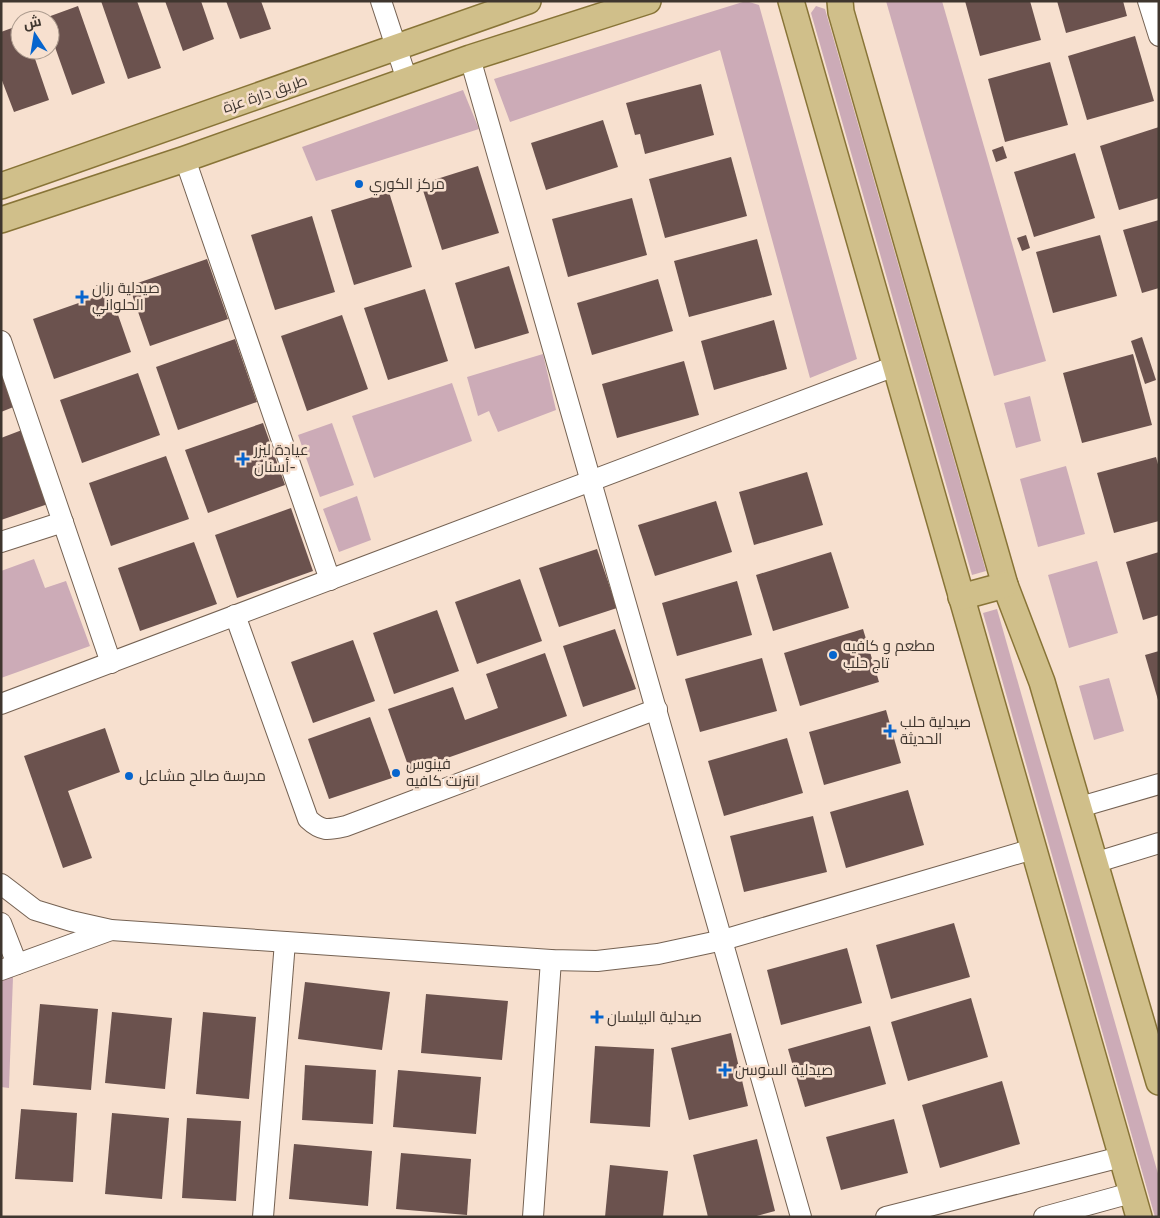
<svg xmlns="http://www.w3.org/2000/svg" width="1160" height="1218" font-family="'Space Grotesk',Cairo,sans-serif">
<rect width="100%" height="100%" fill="#f7e0cf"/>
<!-- green -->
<g fill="#ccabb7">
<polygon points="746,1 759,5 857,359 810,378 720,50 510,122 494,79"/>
<polygon points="886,1 942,1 1046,361 994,376"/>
<polygon points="816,6 825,9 986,571 972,575 811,13"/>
<polygon points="463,90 479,129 316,181 302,147"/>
<polygon points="543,354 556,410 498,432 489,411 478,416 467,377"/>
<polygon points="452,383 472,441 374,478 352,416"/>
<polygon points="1030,396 1041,441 1016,448 1004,403"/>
<polygon points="332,423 354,485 320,497 298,435"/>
<polygon points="1066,466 1085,534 1038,547 1020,479"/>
<polygon points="357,496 371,540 339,552 323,509"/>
<polygon points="34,559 45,588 66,581 90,646 1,678 1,571"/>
<polygon points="1097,561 1118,633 1069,648 1048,575"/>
<polygon points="997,609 1159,1177 1159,1217 1155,1217 983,613"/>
<polygon points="1109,678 1124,731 1094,740 1079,686"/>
<polygon points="3,974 13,977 9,1088 1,1087 1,975"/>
</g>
<!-- building -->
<g fill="#6b524e">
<polygon points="101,1 137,1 161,68 128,79"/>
<polygon points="165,1 201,1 214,39 183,51"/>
<polygon points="226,1 261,1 271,29 240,39"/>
<polygon points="965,1 1030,1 1041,40 980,56"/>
<polygon points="1057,1 1123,1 1127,16 1066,33"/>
<polygon points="78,6 105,83 72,95 50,33 50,20 45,20 45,18"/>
<polygon points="20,25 20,50 32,50 49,100 14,112 1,78 1,32"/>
<polygon points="1135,36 1154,101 1087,120 1068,56"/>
<polygon points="1050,62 1068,125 1005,142 988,79"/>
<polygon points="701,84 714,135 645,154 640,134 635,135 626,103"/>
<polygon points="603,120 618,167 546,190 531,143"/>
<polygon points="1159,127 1159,198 1119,210 1100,146"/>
<polygon points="1003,146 1007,158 996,162 992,150"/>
<polygon points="1075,153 1095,218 1034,237 1014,172"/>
<polygon points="731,157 747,216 665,238 649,179"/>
<polygon points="478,166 499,233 442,250 421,184"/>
<polygon points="389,192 412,267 354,285 331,210"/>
<polygon points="632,198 647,255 568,277 552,219"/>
<polygon points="312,216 335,292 275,310 251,235"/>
<polygon points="1159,220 1159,288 1142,293 1123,230"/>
<polygon points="1026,235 1030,248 1022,251 1017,238"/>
<polygon points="1100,235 1117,296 1053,313 1036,252"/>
<polygon points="757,239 772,295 689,317 674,261"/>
<polygon points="207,259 228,319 150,346 129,286"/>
<polygon points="509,266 529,333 475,349 455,283"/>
<polygon points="658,279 673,331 592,355 577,303"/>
<polygon points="425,289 448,361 388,380 364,308"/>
<polygon points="110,292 131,352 54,379 33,319"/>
<polygon points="342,315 368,389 307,411 281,336"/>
<polygon points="774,320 787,369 714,390 701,341"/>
<polygon points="1142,337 1156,380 1145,384 1131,341"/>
<polygon points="235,339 257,402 178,430 156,367"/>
<polygon points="1133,354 1152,425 1082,443 1063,373"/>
<polygon points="684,361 699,415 617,438 602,384"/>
<polygon points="1,364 16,406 1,412"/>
<polygon points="138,373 160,435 82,463 60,400"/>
<polygon points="263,423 285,485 208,513 185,450"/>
<polygon points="22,430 48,504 1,520 1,438"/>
<polygon points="166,456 189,519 111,546 89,483"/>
<polygon points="1156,457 1159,468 1159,521 1114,533 1097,473"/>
<polygon points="807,472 823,525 754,545 739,492"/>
<polygon points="716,501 732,552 655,576 638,525"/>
<polygon points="291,508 313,571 237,598 215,535"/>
<polygon points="194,542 217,604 140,631 118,568"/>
<polygon points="597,549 617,608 559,627 539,568"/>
<polygon points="831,552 849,608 773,631 756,575"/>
<polygon points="1159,552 1159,615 1143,620 1126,562"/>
<polygon points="520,579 542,641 477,664 455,602"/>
<polygon points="737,581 752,635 677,656 662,603"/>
<polygon points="437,610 459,671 394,694 373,633"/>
<polygon points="615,629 636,689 583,707 563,646"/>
<polygon points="863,629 879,682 800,706 784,653"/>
<polygon points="353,640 375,701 313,723 291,662"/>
<polygon points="1159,651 1159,700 1158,700 1145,655"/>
<polygon points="545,653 567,716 410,771 388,709 453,687 465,720 498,708 486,674"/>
<polygon points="762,658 777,711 700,732 685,679"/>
<polygon points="886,710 901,763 824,785 809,732"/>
<polygon points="370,717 392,778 329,799 308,739"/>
<polygon points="105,728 120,772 68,791 92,858 63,868 24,756"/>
<polygon points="787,738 803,793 724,816 708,761"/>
<polygon points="908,790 924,845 846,868 830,812"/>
<polygon points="813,816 827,872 744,892 730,836"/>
<polygon points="954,923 970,977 891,999 876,945"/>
<polygon points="847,948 862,1003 781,1025 767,970"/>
<polygon points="305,982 390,992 382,1050 298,1039"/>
<polygon points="426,994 508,1001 502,1060 421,1053"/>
<polygon points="971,998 988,1057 908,1081 891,1022"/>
<polygon points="40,1004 98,1009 91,1090 33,1085"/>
<polygon points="112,1012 172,1018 165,1089 105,1083"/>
<polygon points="203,1012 256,1017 249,1099 196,1094"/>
<polygon points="870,1026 886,1084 805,1107 788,1049"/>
<polygon points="731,1033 748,1106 689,1120 671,1048"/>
<polygon points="595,1046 654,1049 650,1127 590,1123"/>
<polygon points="305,1065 376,1070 373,1124 302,1120"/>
<polygon points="398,1070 481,1077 476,1134 393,1127"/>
<polygon points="1002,1081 1020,1144 940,1168 922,1105"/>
<polygon points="21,1109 77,1113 73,1182 15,1179"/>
<polygon points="112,1113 169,1118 162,1199 105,1194"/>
<polygon points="187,1118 241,1121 236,1201 182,1198"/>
<polygon points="894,1119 908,1173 841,1190 826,1137"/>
<polygon points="757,1139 775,1211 753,1217 708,1217 693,1155"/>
<polygon points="294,1144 372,1151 368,1206 289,1199"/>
<polygon points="401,1153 471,1159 467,1215 396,1209"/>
<polygon points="610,1165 668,1171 663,1217 605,1217"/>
</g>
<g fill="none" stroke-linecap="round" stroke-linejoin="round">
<defs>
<g id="minor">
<polyline points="381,1 407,80"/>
<polyline points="1148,1 1159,36"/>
<polyline points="470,58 801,1217"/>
<polyline points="185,159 330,580"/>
<polyline points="1,341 111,663"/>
<polyline points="1,542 63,522"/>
<path d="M235,615L308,819C322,832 328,830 346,826L657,709"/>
<polyline points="1,704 895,366"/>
<polyline points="1080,807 1159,784"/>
<polyline points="1094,863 1159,843"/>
<polyline points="1,884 35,910 71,921 111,930 551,960 597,961 658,954 723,940 1033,849"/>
<polyline points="1,923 17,964"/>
<polyline points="1,970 111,930"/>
<polyline points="263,1217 285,942"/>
<polyline points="533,1217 551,960"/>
<polyline points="886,1217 1121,1157"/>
<polyline points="1044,1217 1131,1193"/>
</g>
<g id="major">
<polyline points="791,1 1139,1217"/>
<polyline points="840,1 841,12 1005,585 1042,682 1159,1082"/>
<polyline points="1,186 528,1"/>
<polyline points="1,220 185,159 470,58 648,1"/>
<polyline points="961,597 1005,585"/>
</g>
</defs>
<!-- minor casing -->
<use href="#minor" stroke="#756253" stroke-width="22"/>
<!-- major casing -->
<use href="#major" stroke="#887437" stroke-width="28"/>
<!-- minor -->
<use href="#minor" stroke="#fff" stroke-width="20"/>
<!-- major -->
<use href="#major" stroke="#d0bf8a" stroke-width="25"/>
</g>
<!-- markers -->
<g fill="#0665ce" stroke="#f7e0cf" stroke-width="2">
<circle cx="359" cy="184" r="5"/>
<path d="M79.5 289.5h5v5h5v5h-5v5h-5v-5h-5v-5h5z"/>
<path d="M240.5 451.5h5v5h5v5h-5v5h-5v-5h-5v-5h5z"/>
<circle cx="833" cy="655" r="5"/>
<path d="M887.5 723.5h5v5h5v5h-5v5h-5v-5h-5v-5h5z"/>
<circle cx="396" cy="773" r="5"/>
<circle cx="129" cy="776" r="5"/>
<path d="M594.5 1009.5h5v5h5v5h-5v5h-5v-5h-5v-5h5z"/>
<path d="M722.5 1062.5h5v5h5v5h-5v5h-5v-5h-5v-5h5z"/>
</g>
<g text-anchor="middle" stroke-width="5" stroke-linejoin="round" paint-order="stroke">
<!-- street labels -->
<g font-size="15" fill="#3f362f" stroke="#f7e0cf">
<text transform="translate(265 94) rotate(-19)" y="5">طريق دارة عزة</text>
</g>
<!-- poi labels -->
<g font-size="15" fill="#3f362f" stroke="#f7e0cf" text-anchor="start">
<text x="369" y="189">مركز الكوري</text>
<text x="92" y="293">صيدلية رزان<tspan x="92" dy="17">الحلواني</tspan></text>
<text x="254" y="455">عيادة ليزر<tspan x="254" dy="17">أسنان-</tspan></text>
<text x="843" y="651">مطعم و كافيه<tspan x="843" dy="17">تاج حلب</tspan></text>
<text x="900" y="727">صيدلية حلب<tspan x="900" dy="17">الحديثة</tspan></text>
<text x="406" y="769">فينوس<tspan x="406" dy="17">انترنت كافيه</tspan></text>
<text x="139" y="781">مدرسة صالح مشاعل</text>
<text x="607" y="1022">صيدلية البيلسان</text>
<text x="735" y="1075">صيدلية السوسن</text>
</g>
</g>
<!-- border -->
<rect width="1160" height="1218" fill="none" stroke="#3f362f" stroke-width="5"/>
<!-- north arrow -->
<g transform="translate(35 35) rotate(348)"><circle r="24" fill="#f7e0cf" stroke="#ad9c8f"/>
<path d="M0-4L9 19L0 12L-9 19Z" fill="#0665ce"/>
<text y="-8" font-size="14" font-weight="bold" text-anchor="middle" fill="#3f362f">ش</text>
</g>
</svg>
